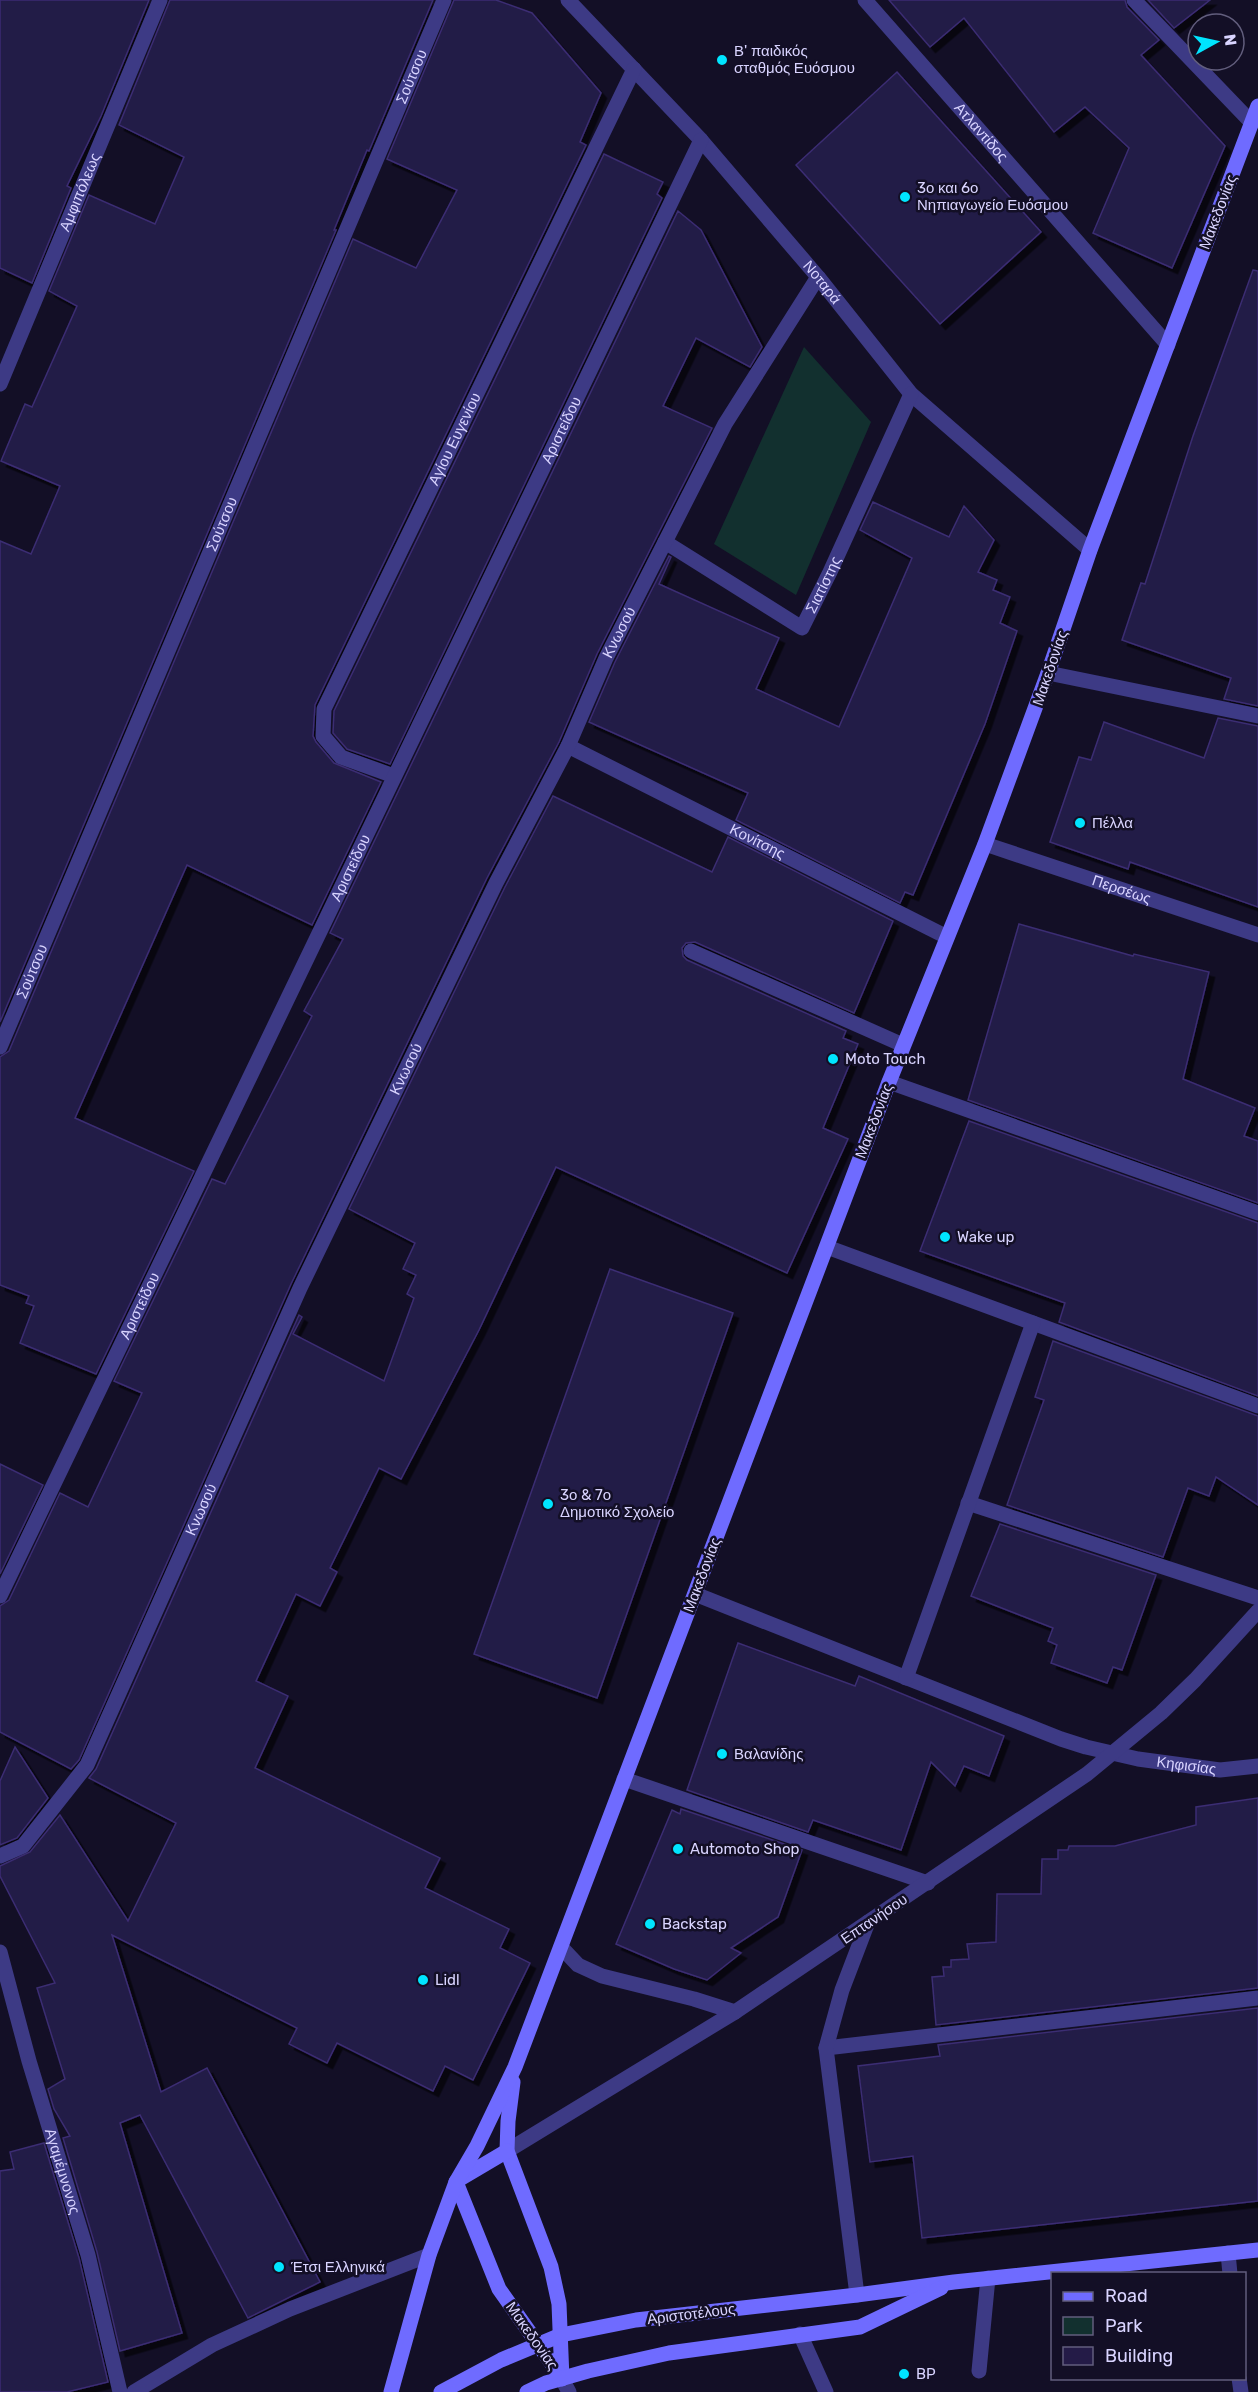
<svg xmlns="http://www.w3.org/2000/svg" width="1258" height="2392" font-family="Rubik,sans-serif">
<defs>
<filter id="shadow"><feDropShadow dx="5.5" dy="5.5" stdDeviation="0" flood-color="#0009"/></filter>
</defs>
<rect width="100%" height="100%" fill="#130f26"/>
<!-- green -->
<polygon fill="#12302f" points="804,347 871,422 796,595 714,544"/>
<!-- building -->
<g fill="#241b47" stroke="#3b2d73" stroke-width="1.5" filter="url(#shadow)">
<polygon points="0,0 149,0 101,116 67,186 71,188 32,283 0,268"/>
<polygon points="170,0 433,0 369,151 367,150 334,230 336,230 0,1022 0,541 31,554 60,486 1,461 25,404 32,407 77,306 49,291 89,195 155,224 184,157 119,125"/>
<polygon points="454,0 496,0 532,13 601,93 580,142 586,145 315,705 313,736 316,742 334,763 381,782 312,925 187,865 75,1118 194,1171 96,1374 20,1343 34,1306 26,1303 29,1296 0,1285 0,1057 9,1051 353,239 416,268 457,190 387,159"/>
<polygon points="889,0 1125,0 1127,7 1159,40 1141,55 1225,146 1172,268 1093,233 1129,148 1085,107 1054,132 964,18 930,47"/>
<polygon points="1148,0 1210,0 1174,28"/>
<polygon points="897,72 1041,232 940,324 796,165"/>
<polygon points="604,154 663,182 657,194 662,198 390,764 347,749 333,733 334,711"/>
<polygon points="678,211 701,230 762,347 750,367 696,338 663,406 712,428 597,654 559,742 487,878 291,1284 79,1760 71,1769 0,1732 0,1606 9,1600 60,1493 88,1507 142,1393 114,1381 212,1179 225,1184 312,1016 304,1011 343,939 330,933"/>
<polygon points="1253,270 1258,271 1258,706 1224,699 1231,678 1122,640 1141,583 1145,584 1193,436"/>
<polygon points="873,502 949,537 964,506 994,540 978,572 997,580 993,590 1010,597 1000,623 1017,631 985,724 913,895 905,892 900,903 736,820 748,793 589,722 615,662 669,556 671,557 659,584 779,638 756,689 839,727 912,558 860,530"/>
<polygon points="1218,718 1258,726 1258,907 1130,862 1128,869 1050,842 1079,757 1091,760 1104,722 1204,758"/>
<polygon points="553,796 712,872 728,837 893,921 854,1013 695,942 686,943 682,948 683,956 687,960 846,1031 843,1038 858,1044 823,1128 848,1139 787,1273 556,1167 479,1330 401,1479 379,1468 330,1568 337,1572 320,1606 296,1594 256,1681 288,1696 255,1768 440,1858 425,1888 509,1929 500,1948 530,1963 473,2080 445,2066 433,2091 337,2043 327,2063 289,2044 297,2028 112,1935 161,2092 207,2068 320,2282 248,2318 140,2115 120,2123 182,2333 120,2351 97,2252 63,2138 70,2136 54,2109 48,2089 65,2079 37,1988 55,1983 0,1876 0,1866 30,1852 60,1815 128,1921 176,1823 89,1778 96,1769 299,1315 302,1317 293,1334 384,1381 414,1298 407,1294 416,1275 403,1269 415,1243 349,1209 505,887"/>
<polygon points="1019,924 1133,956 1134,954 1209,972 1183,1079 1255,1108 1244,1136 1258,1141 1258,1203 968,1100"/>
<polygon points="969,1121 1258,1223 1258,1396 1059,1322 1065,1303 920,1251"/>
<polygon points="610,1269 733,1313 597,1698 474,1654"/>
<polygon points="1053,1341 1258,1416 1258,1505 1216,1477 1209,1496 1188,1488 1163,1557 1007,1505 1044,1400 1035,1397"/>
<polygon points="0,1464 43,1485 0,1574"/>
<polygon points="1000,1524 1156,1575 1122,1670 1113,1667 1107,1683 1051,1663 1057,1645 1048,1641 1053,1628 971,1596"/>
<polygon points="738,1643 855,1686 859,1676 1004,1736 989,1776 964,1766 955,1786 931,1762 901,1850 813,1820 808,1832 687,1790"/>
<polygon points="15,1747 48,1798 17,1838 0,1845 0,1781"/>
<polygon points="1258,1798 1258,1988 936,2025 932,1977 944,1976 943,1967 951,1967 951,1960 969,1959 967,1944 996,1942 997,1894 1041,1894 1042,1859 1058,1859 1058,1850 1068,1850 1069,1846 1115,1846 1196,1825 1196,1807"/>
<polygon points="681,1809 802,1850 778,1917 731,1948 741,1953 707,1980 674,1969 616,1944 672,1810 680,1814"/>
<polygon points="1258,2008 1258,2201 922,2238 913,2156 870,2162 858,2066 940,2056 938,2045"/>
<polygon points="44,2143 79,2258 108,2382 67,2392 0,2392 0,2171 14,2169 10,2152"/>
</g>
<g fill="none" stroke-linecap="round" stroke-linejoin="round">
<!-- lane -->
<g stroke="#3d3a85" stroke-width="15">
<polyline points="691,951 903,1045"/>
<polyline points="800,2334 826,2392"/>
<polyline points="979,2371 988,2278"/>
</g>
<!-- street -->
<g stroke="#3d3a85" stroke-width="15">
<path id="s1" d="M568,0L701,140L818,277L911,394L1090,550"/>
<path id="s2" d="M865,0L1168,345"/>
<polyline points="1134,0 1252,123"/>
<path id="s3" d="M0,384L160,0"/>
<path id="s4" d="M665,542L802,628L830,572L911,394"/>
<polyline points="1048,673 1258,716"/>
<path id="s5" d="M568,746L947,937"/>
<path id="s6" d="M394,776L341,757L323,736L324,709L634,69"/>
<path id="s7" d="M985,844L1258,935"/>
<path id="s8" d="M0,1047L444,0"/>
<polyline points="889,1082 1258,1213"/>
<polyline points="827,1247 1258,1406"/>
<polyline points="968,1503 1258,1598"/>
<path id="s9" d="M695,1594L1061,1739L1086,1747L1138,1759L1220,1770L1258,1766"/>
<path id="s10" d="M0,1596L701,140"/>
<polyline points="906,1678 1033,1323"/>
<polyline points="624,1779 928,1883"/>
<path id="s11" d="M0,1856L23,1846L87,1765L300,1288L496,883L568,746L606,658L725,424L818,277"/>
<polyline points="561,1947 578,1965 602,1976 694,1999 735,2012"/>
<path id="s12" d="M0,1952L29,2061L88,2255L120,2392"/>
<polyline points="826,2048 1258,1998"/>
<polyline points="507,2151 735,2012 1087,1774 1161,1713 1195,1680 1258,1611"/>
<polyline points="1228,2253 1230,2274"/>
<polyline points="857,2295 826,2048 842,1990 868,1922"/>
<polyline points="1239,2378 1241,2392"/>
<polyline points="562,2379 569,2392"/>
<polyline points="134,2392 212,2345 290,2309 429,2255"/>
</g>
<!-- secondary -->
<g stroke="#6f6bff" stroke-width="15">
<polyline points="513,2082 508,2121 507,2151 551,2267 559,2304 562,2379"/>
<polyline points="458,2180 507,2151"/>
<polyline points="456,2182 499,2289 562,2378"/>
<polyline points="391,2392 429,2255 456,2182 477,2146 515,2067 889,1082 985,844 1048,673 1090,550 1258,106"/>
<polyline points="441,2392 501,2360 561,2335 636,2320 857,2295 954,2282 1258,2250"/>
<polyline points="527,2392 546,2383 588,2371 669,2353 860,2327 941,2288"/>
</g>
</g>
<!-- markers -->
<g fill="#00e5ff" stroke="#130f26" stroke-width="2">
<circle cx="722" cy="60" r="6"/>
<circle cx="905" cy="197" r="6"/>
<circle cx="1080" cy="823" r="6"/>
<circle cx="833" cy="1059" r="6"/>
<circle cx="945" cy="1237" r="6"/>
<circle cx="548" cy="1504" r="6"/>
<circle cx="722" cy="1754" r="6"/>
<circle cx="678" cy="1849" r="6"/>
<circle cx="650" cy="1924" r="6"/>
<circle cx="423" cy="1980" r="6"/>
<circle cx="279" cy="2267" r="6"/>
<circle cx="904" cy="2374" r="6"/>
</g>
<g text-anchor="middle" stroke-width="5" stroke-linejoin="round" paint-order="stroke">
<!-- poi labels -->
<g font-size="15" fill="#d9d4ff" stroke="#130f26" text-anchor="start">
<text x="734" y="56">Β' παιδικός<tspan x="734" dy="17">σταθμός Ευόσμου</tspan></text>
<text x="917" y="193">3ο και 6ο<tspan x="917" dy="17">Νηπιαγωγείο Ευόσμου</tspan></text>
<text x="1092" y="828">Πέλλα</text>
<text x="845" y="1064">Moto Touch</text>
<text x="957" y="1242">Wake up</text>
<text x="560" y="1500">3ο &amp; 7ο<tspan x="560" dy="17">Δημοτικό Σχολείο</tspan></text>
<text x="734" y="1759">Βαλανίδης</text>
<text x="690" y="1854">Automoto Shop</text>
<text x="662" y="1929">Backstap</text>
<text x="435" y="1985">Lidl</text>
<text x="291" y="2272">Έτσι Ελληνικά</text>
<text x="916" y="2379">BP</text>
</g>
<!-- street labels -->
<g font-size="15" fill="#d9d4ff" stroke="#130f26">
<text dy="5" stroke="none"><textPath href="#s8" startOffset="1054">Σούτσου</textPath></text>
<text dy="5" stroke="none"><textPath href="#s2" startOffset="176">Ατλαντίδος</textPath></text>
<text dy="5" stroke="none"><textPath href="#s3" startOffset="208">Αμφιπόλεως</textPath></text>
<text transform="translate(1218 212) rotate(-69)" y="5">Μακεδονίας</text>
<text dy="5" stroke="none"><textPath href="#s1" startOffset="380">Νοταρά</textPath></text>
<text dy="5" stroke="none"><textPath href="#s10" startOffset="1294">Αριστείδου</textPath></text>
<text dy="5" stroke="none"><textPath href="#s6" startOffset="411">Αγίου Ευγενίου</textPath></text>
<text dy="5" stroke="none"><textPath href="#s8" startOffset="568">Σούτσου</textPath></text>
<text dy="5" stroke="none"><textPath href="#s4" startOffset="210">Σιατίστης</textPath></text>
<text dy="5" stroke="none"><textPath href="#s11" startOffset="1380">Κνωσού</textPath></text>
<text transform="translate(1050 668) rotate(-71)" y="5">Μακεδονίας</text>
<text dy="5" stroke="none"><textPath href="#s5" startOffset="212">Κονίτσης</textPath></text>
<text dy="5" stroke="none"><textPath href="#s10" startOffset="808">Αριστείδου</textPath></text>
<text dy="5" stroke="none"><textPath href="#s7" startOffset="144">Περσέως</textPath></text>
<text dy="5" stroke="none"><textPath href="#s8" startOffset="82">Σούτσου</textPath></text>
<text dy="5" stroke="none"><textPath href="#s11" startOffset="894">Κνωσού</textPath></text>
<text transform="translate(874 1121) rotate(-69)" y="5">Μακεδονίας</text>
<text dy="5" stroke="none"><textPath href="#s10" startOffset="322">Αριστείδου</textPath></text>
<text dy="5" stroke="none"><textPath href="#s11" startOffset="408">Κνωσού</textPath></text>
<text transform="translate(702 1575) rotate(-69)" y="5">Μακεδονίας</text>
<text dy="5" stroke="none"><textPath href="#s9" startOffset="522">Κηφισίας</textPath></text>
<text transform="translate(874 1919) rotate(-34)" y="5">Επτανήσου</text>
<text dy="5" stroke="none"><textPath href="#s12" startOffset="228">Αγαμέμνονος</textPath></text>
<text transform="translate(691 2314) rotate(-7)" y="5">Αριστοτέλους</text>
<text transform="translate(532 2336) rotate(55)" y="5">Μακεδονίας</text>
</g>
</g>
<!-- legend -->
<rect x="1051" y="2272" width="195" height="108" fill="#130f26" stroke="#625e7d" stroke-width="1.5"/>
<rect x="1063" y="2292" width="30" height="9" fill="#6f6bff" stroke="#625e7d" stroke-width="1.5"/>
<text x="1105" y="2302" font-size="18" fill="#d9d4ff">Road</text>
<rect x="1063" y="2317" width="30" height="18" fill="#12302f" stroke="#625e7d" stroke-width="1.5"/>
<text x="1105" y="2332" font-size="18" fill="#d9d4ff">Park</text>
<rect x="1063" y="2347" width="30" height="18" fill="#241b47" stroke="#625e7d" stroke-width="1.5"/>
<text x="1105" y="2362" font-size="18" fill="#d9d4ff">Building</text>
<!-- north arrow -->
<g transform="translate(1216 42) rotate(82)"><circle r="28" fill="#130f26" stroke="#625e7d" stroke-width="1.5"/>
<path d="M0-4.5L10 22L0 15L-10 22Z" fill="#00e5ff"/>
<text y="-9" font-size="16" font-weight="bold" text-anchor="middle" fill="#d9d4ff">N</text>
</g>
</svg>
